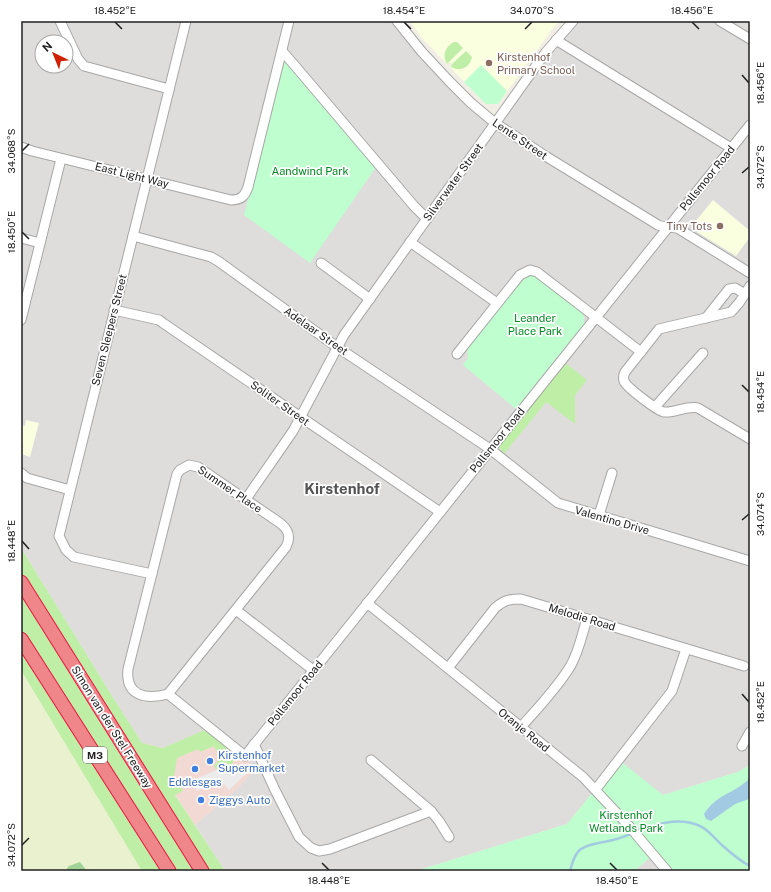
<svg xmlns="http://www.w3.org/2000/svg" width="771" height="892" font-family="'Public Sans',sans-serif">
<rect width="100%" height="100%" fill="#f1efe5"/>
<!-- residential -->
<g fill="#dedddc" fill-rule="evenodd">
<path d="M21,21H397L495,123L573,21H750V765L738,772L663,795L596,789L567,824L416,871H225L195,825L239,787L254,769L210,728L163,748L142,743L114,699L21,548ZM42,42H66V66H42Z"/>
<polygon points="653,854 667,871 634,871"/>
</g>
<!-- commercial -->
<polygon fill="#f3d9d3" points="210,728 245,756 255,769 239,787 195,825 142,743 163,748"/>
<!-- education -->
<g fill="#faffe0">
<polygon points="410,21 560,21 553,28 498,104 486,104 450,67 452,65 450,62 447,64 421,37"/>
<polygon points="713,200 750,231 750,237 736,256 697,232 695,222"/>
<polygon points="26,420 39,423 30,457 22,454 23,445 21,445 21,425 25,426"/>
</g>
<!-- farmland -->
<polygon fill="#e9f1cf" points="21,668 145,871 21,871"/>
<!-- grass -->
<g fill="#bfefa7">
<path d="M454,42H457L463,48L447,64C442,55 445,47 454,42Z"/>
<path d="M466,51L472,57C470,68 460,72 451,67L452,64Z"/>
<polygon points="564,362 587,380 575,395 575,424 546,402 504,454 499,447 501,440"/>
<polygon points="21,548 114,699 142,743 163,748 207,729 233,750 235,758 231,766 225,762 219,769 217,770 214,766 223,755 215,749 214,746 200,752 198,749 177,758 173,783 179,784 183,791 175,795 225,871 142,871 21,670"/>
</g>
<!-- forest -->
<polygon fill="#9fd496" points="80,862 87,871 65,871 69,866"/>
<!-- park -->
<g fill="#bffece">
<polygon points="284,58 376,167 310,263 244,215"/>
<polygon points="481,65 507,91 498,104 486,104 464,82"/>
<polygon points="528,274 536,275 581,311 584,317 584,324 516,409 463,365 468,358 467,348 521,279"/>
<polygon points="619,760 663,795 738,772 750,765 750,871 667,871 653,855 634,871 416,871 567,824"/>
</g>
<!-- parking -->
<g fill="#ececec">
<polygon points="401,21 405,21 420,40 453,76 450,82"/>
<polygon points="225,762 234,769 243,764 249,771 229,790 220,780 197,791 193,780 219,769"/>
</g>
<!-- water -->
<path fill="#a2cae2" d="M750,778L749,799L735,804L711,821L706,819L704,814C718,793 734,794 750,778Z"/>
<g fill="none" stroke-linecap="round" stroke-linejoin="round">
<!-- stream -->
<path stroke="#a2cae2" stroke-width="2.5" d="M570,871C572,864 574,854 581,849C590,843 602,843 613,840C642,832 669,813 700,826C709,830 716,840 723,846C732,854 740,861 750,866"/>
<defs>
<g id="minor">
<polyline points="60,21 78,59 84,66 169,89"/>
<path d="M397,21L422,52L450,82L471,103L495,123L547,157L658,225C665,228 672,226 679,229L750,273"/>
<polyline points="720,21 750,39"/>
<polyline points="556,40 731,148"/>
<polyline points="282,51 296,67 414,206 427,219"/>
<path d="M21,147L32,151L231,200C241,200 245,196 248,187L289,21"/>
<polyline points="133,236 211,257 218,261 337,347 490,449 558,503 750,561"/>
<polyline points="21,238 40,243"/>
<polyline points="410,242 497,303"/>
<polyline points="321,263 370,299"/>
<path d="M750,286L739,303L731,312L659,329L625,372C623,376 623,378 624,381C627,388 658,411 664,412C676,413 687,405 698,408L750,439"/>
<polyline points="114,310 159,320 163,323 440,512"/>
<polyline points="706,318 729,289 735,288 745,294"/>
<polyline points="21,320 61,159"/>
<polyline points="457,354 520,275 530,270 537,272 641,352"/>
<polyline points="655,407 703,353"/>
<path d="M189,465L198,467L280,523C289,530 291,537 286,547L168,694C146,700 125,696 128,669L177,474L180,470Z"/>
<polyline points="21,473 27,478 70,490"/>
<polyline points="246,499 293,431 344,335 546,52 573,21"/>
<polyline points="599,515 612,473"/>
<polyline points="152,574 74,557 66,550 59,536 186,21"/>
<polyline points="367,603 583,777 629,826 667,871"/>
<polyline points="236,610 313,670"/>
<path d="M448,668L495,608C504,600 510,599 521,599L744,666"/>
<polyline points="168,694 245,756 750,125"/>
<path d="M521,727C537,709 559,686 571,665C579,651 582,634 587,619"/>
<polyline points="254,744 275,790 299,837 311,848 319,851 330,849 431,811"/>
<polyline points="742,746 750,732"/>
<polyline points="371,760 431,811 439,821 449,837"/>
<polyline points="596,789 672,691 686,649"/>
</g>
<g id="highway">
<polyline points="21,582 202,871"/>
<polyline points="21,639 169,871"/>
</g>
</defs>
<!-- minor casing -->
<use href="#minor" stroke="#a7a7a7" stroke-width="11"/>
<!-- highway casing -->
<use href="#highway" stroke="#eb163f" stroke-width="15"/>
<!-- minor -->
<use href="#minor" stroke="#fff" stroke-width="9"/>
<!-- highway -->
<use href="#highway" stroke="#ef868a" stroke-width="13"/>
</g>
<!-- ticks -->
<path fill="none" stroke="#202020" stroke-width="1.5" d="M115,22L122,29M404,22L411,29M692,22L699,29M525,29L532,22M742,75L749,83M22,151L29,144M742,173L749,167M22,232L29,239M742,385L749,392M742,520L749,514M22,541L29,549M742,694L749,702M22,845L29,838M322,863L329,870M610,863L617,870"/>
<!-- markers -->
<g fill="#8d6e63" stroke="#fff" stroke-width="1.5">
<circle cx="489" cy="63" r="4"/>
<circle cx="720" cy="226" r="4"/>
</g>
<g fill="#3f7fe0" stroke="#fff" stroke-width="1.5">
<circle cx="210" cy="761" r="4"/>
<circle cx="195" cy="769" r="4"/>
<circle cx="201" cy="800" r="4"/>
</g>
<g text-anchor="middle" stroke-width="3.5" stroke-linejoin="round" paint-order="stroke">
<!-- shield labels -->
<rect fill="#fff" stroke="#636363" stroke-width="1" x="83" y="747" width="24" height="16" rx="3"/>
<g font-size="10" font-weight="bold" fill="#202020">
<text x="95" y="759">M3</text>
</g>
<!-- education labels -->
<g font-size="11" fill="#785e54" stroke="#fff" text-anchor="start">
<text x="497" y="61">Kirstenhof<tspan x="497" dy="13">Primary School</tspan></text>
<text x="712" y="230" text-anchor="end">Tiny Tots</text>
</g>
<!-- street labels -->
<g font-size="11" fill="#202020" stroke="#fff">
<text transform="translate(520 139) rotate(34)" y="4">Lente Street</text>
<text transform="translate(132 175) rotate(14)" y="4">East Light Way</text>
<text transform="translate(707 178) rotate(-51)" y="4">Pollsmoor Road</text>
<text transform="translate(453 182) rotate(-54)" y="4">Silverwater Street</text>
<text transform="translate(109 330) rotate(-76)" y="4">Seven Sleepers Street</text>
<text transform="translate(316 331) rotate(35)" y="4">Adelaar Street</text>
<text transform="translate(280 403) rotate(35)" y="4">Soliter Street</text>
<text transform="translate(497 440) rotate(-51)" y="4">Pollsmoor Road</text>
<text transform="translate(230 489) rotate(34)" y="4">Summer Place</text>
<text transform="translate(612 520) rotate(16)" y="4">Valentino Drive</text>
<text transform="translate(582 617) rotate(17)" y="4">Melodie Road</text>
<text transform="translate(295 693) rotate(-51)" y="4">Pollsmoor Road</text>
<text transform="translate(112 727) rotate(58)" y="4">Simon van der Stel Freeway</text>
<text transform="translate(524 730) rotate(39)" y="4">Oranje Road</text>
</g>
<!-- park labels -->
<g font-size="11" fill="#028a22" stroke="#fff">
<text x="310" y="175">Aandwind Park</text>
<text x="535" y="322">Leander<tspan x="535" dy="13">Place Park</tspan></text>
<text x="626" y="819">Kirstenhof<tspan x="626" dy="13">Wetlands Park</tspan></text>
</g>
<!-- shop labels -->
<g font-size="11" fill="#366cbe" stroke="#fff" text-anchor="start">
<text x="218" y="759">Kirstenhof<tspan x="218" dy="13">Supermarket</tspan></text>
<text x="195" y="786" text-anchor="middle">Eddlesgas</text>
<text x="209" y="804">Ziggys Auto</text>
</g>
<!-- district labels -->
<g font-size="15" font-weight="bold" fill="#535353" stroke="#fff">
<text x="342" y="494">Kirstenhof</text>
</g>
</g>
<!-- border -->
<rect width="771" height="892" fill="none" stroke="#ffffff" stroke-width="44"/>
<!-- north arrow -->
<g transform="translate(54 54) rotate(317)"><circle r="19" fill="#ffffff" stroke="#a6a6a6"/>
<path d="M0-3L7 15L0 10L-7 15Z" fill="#cf2000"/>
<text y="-6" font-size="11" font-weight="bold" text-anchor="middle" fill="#202020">N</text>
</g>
<rect x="22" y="22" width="727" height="848" fill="none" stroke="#202020" stroke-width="1.5"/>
<g font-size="10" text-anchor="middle" fill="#202020">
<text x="115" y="14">18.452°E</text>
<text x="404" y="14">18.454°E</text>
<text x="532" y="14">34.070°S</text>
<text x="692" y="14">18.456°E</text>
<text transform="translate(760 83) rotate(-90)" y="4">18.456°E</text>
<text transform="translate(11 151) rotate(-90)" y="4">34.068°S</text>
<text transform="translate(760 167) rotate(-90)" y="4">34.072°S</text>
<text transform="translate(11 232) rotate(-90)" y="4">18.450°E</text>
<text transform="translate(760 392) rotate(-90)" y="4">18.454°E</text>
<text transform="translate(760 514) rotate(-90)" y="4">34.074°S</text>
<text transform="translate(11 541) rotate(-90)" y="4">18.448°E</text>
<text transform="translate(760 702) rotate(-90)" y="4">18.452°E</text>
<text transform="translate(11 845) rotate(-90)" y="4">34.072°S</text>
<text x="329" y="884">18.448°E</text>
<text x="617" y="884">18.450°E</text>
</g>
</svg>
